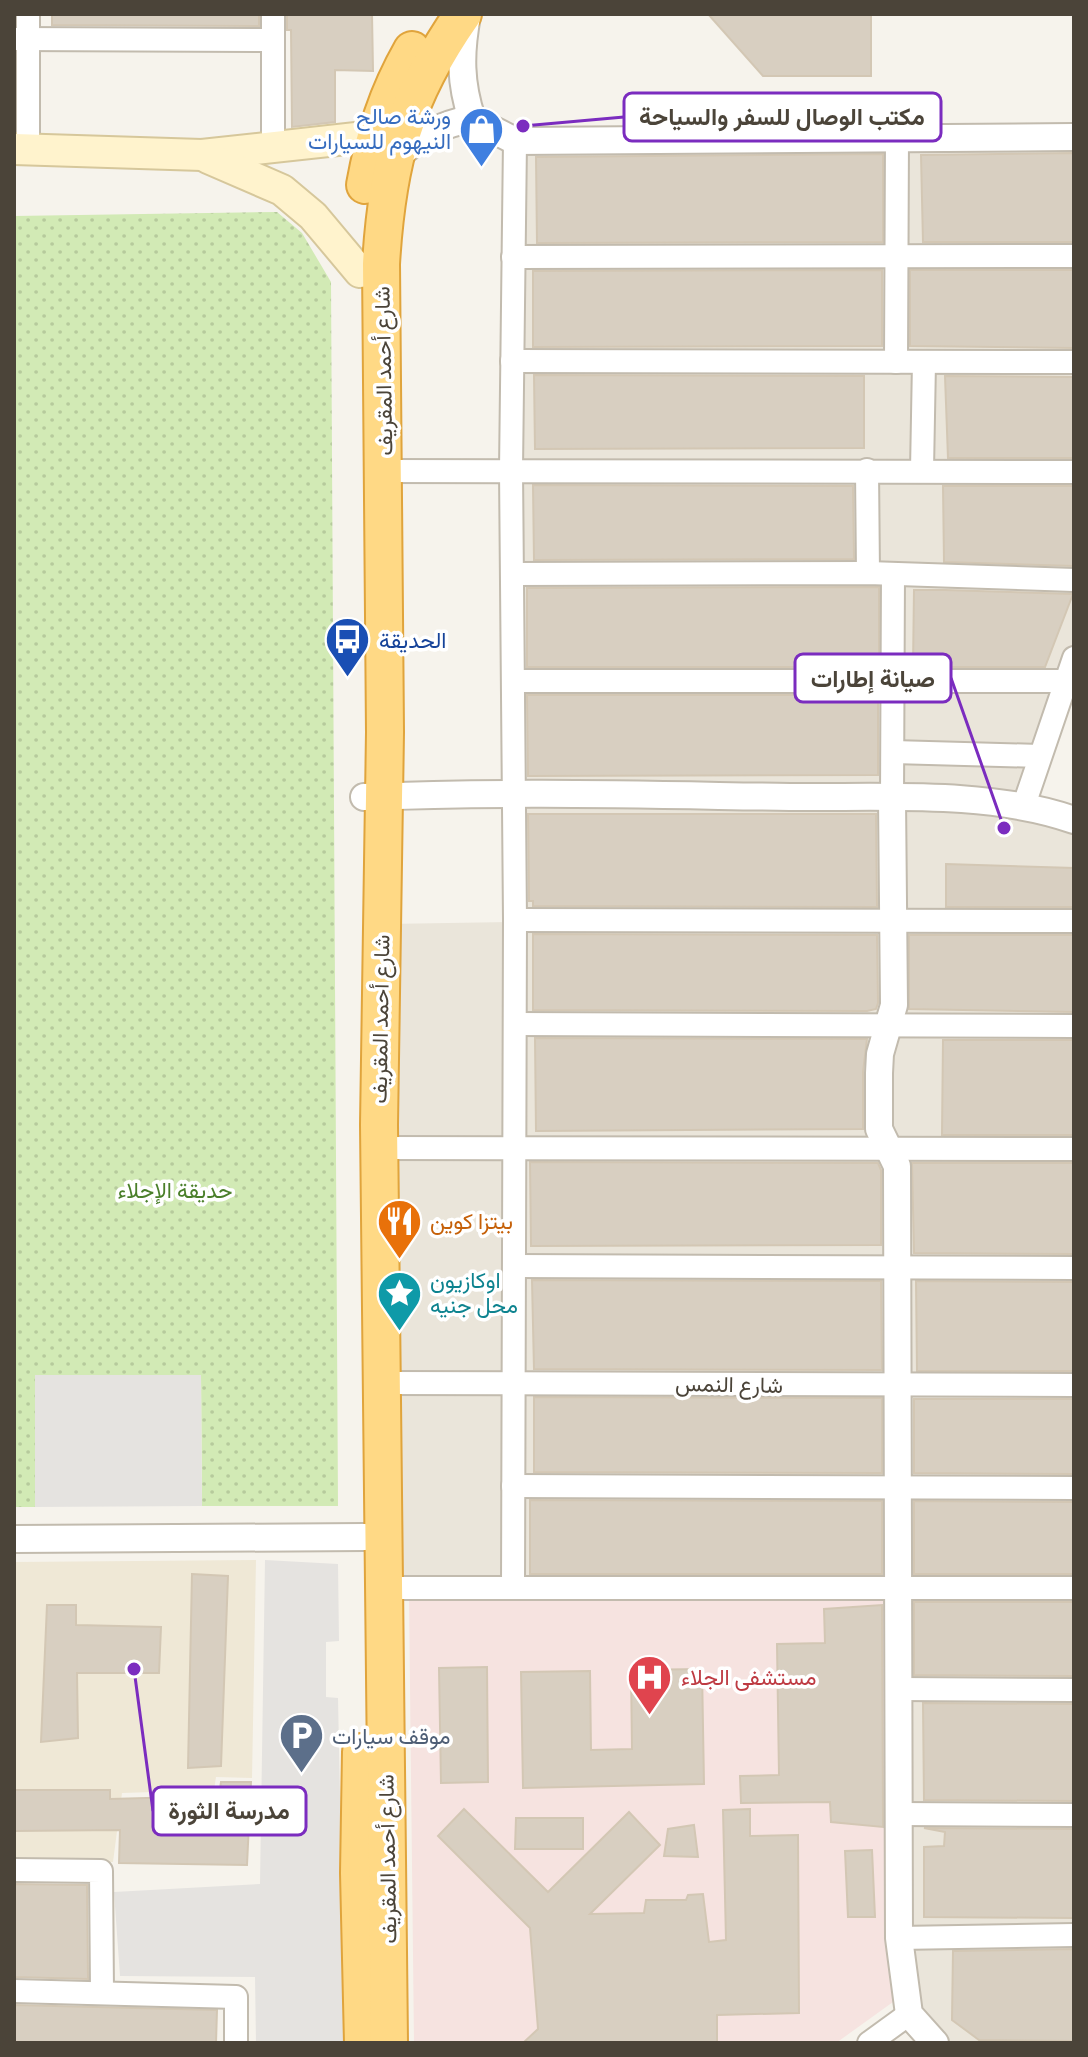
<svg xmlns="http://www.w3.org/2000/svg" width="1088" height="2057" font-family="'Archivo Narrow',Vazirmatn,sans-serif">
<defs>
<pattern id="park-dots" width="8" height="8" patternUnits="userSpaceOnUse" patternTransform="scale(2)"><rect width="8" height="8" fill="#d2eab5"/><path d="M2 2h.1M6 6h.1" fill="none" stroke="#b6ca9c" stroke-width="1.8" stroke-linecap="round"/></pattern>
</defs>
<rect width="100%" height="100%" fill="#f6f3ec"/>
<!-- residential -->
<polygon fill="#eae5da" points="1074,139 1074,660 1023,805 1074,821 1074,2043 937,2043 909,2014 897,1586 385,1587 386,924 517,922 513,793 515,142"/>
<!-- education -->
<polygon fill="#efe8d6" points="256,1560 252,1778 216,1777 214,1790 122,1793 113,1862 14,1861 14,1562"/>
<!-- medical -->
<polygon fill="#f6e3e0" points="409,1596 890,1597 893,2002 836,2043 414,2043"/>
<!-- park -->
<polygon fill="url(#park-dots)" points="277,212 302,233 331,282 338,1506 202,1506 201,1375 35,1375 35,1507 14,1507 14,216"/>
<!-- parking -->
<g fill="#e5e3e0">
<polygon points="35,1375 201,1375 202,1506 35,1507"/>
<polygon points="265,1560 338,1564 339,1641 326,1642 326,1697 338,1698 345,2043 256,2043 255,1977 120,1976 114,1892 260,1884"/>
</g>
<!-- building -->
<g fill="#d8cfc1" stroke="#d3c7b4" stroke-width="2">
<polygon points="52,14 259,14 259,26 52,25"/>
<polygon points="287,14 372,14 373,71 335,70 335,122 292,127 291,30 287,30"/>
<polygon points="708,14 871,14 871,76 763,76"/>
<polygon points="1074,153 1074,242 923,242 921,155"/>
<polygon points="883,154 883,242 537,243 536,157"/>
<polygon points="882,270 882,346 533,347 533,271"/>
<polygon points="910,270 1074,270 1074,348 910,346"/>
<polygon points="534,375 864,376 864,448 535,449"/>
<polygon points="945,376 1074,377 1074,458 948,458"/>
<polygon points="533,485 853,486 854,559 534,560"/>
<polygon points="943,486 1074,486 1074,566 944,562"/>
<polygon points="879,587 879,667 527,667 527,588"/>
<polygon points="914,590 945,590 1073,594 1045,667 913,667"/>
<polygon points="527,695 878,695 878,775 528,776"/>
<polygon points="528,814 876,814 877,907 533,906 533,901 529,901"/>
<polygon points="946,864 1074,868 1074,907 946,907"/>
<polygon points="533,934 877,935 878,1003 876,1009 867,1011 533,1010"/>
<polygon points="909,935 1074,935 1074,1012 909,1009"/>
<polygon points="535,1038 867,1039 863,1072 863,1129 536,1131"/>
<polygon points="943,1040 1074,1040 1074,1135 942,1135"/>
<polygon points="530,1162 878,1163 881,1170 881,1245 531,1246"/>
<polygon points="912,1163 1074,1163 1074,1254 914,1253"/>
<polygon points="532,1280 881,1281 882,1370 534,1369"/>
<polygon points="916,1281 1074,1282 1074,1371 917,1371"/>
<polygon points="534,1397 882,1398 882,1473 534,1472"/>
<polygon points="914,1399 1074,1399 1074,1474 914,1473"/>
<polygon points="530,1500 882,1501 882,1574 530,1574"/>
<polygon points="914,1501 1074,1502 1074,1574 914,1574"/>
<polygon points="192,1574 228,1576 221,1766 188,1768"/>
<polygon points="914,1602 1074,1602 1074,1676 914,1675"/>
<polygon points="47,1605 76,1605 76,1625 161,1627 159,1673 77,1673 78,1738 41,1742"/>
<polygon points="882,1605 883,1827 831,1822 830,1802 741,1803 740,1776 779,1775 777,1644 825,1643 824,1609"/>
<polygon points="487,1667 488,1782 441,1783 439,1668"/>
<polygon points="702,1669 704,1784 523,1788 521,1672 590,1671 591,1750 632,1749 631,1670"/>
<polygon points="923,1703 1074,1704 1074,1801 924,1800"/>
<polygon points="221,1782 251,1782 247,1865 119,1863 120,1830 14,1831 14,1790 110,1790 110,1799 219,1796"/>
<polygon points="464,1809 548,1892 629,1812 660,1845 590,1914 644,1913 646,1900 686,1900 688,1895 703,1894 709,1942 726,1940 723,1810 750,1809 750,1836 798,1835 799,2013 717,2015 717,2043 523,2043 538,2029 530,1928 438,1836"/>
<polygon points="516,1818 583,1818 583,1849 515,1849"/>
<polygon points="694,1825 698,1857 664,1856 668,1829"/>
<polygon points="924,1828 1074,1829 1074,1918 924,1917 924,1847 944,1846 945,1832"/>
<polygon points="872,1850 875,1917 848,1917 845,1851"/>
<polygon points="14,1884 87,1885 88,1979 14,1977"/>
<polygon points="1074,1949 1074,2041 979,2040 952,2020 953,1951"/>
<polygon points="14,2005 217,2010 216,2043 14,2043"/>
</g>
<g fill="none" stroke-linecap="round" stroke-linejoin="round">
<defs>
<g id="minor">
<polyline points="28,14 28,150"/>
<polyline points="14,39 273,40"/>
<polyline points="273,134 273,14"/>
<polyline points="513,257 1074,256"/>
<polyline points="512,361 1074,362"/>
<polyline points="896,362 897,136"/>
<polyline points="867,470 868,573"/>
<polyline points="922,470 924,362"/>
<polyline points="385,471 1074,472"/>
<polyline points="513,574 868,573 1074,580"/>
<polyline points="513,681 1065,681"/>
<polyline points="893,752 1040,756"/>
<polyline points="892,799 893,574"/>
<polyline points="1024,805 1074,658"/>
<polyline points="515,920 1074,921"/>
<polyline points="515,1024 1074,1026"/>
<polyline points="379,1148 1074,1149"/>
<polyline points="514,1266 1074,1268"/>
<polyline points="384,1383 1074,1385"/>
<polyline points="513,1486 1074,1488"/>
<polyline points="513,1587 515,920 511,470 515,141"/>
<polyline points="384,1588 1074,1588"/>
<polyline points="899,1689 1074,1690"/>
<polyline points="900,1814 1074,1815"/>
<polyline points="14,1870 101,1871 102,1992"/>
<polyline points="899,1938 1074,1935"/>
<polyline points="14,1991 236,1997 236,2043"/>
<polyline points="869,2043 909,2014"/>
</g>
<g id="tertiary">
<path d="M467,16C460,53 460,83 472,119L515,141L1074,137"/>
<path d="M392,160C419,138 438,124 472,119"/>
<path d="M364,797C506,791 648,795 790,797C881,798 989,790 1074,820"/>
<polyline points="892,799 894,1005 880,1054 879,1073 879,1129 897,1166 899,1938 909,2014 935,2043"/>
<polyline points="14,1539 365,1537"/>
</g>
<g id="secondary">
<polyline points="14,149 202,155 374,136"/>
<polyline points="208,158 282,190 313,216 360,272"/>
</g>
<g id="trunk">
<path d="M365,185C374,135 387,94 412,50"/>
<polyline points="361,1752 359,1873 363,2043"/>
<path d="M389,2043L379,1125L385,732L381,264C387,163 404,98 463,14"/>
</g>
</defs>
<!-- minor casing -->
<use href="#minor" stroke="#c2bbae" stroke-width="26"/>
<!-- tertiary casing -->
<use href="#tertiary" stroke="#c2bbae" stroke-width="30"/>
<!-- secondary casing -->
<use href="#secondary" stroke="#d6c79b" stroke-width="34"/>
<!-- trunk casing -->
<use href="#trunk" stroke="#e0a43c" stroke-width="40"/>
<!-- minor -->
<use href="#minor" stroke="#fff" stroke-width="22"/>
<!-- tertiary -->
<use href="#tertiary" stroke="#fff" stroke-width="26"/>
<!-- secondary -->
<use href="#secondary" stroke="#fff3cd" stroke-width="30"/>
<!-- trunk -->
<use href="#trunk" stroke="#ffd985" stroke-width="36"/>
</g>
<!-- icons -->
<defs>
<symbol id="shop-pin" viewBox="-11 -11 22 30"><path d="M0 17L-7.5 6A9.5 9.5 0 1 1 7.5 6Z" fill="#3f7fe0" stroke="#fff"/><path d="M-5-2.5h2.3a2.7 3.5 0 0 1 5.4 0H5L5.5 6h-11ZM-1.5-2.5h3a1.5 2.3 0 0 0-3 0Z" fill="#fff"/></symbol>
<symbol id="bus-pin" viewBox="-11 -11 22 30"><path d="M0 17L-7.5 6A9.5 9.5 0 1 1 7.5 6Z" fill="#1a4fb4" stroke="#fff"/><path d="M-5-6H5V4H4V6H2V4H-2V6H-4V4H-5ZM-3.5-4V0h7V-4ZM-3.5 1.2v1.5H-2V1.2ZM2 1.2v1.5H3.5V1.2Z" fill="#fff"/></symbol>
<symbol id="restaurant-pin" viewBox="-11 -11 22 30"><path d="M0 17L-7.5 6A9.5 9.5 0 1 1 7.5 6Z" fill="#e8710a" stroke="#fff"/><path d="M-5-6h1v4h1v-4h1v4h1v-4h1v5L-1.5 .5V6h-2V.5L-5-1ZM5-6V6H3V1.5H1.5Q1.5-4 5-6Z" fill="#fff"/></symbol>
<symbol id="sight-pin" viewBox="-11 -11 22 30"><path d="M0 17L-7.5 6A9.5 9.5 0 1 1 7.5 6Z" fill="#0f9aa8" stroke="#fff"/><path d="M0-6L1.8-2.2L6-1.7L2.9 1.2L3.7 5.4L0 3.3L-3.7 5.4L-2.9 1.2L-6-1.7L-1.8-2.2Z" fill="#fff"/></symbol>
<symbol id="hospital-pin" viewBox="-11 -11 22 30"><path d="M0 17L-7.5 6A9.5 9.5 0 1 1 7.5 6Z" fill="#e0444e" stroke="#fff"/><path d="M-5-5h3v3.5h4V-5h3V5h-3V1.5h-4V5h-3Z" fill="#fff"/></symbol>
<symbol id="parking-pin" viewBox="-11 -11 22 30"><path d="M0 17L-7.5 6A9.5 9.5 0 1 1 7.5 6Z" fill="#5c6f8a" stroke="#fff"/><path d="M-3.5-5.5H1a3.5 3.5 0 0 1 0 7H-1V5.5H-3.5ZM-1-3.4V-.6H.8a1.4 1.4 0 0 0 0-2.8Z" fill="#fff"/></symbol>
</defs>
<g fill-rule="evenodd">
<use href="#shop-pin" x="456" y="104" width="51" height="69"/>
<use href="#bus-pin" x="322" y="614" width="51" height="69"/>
<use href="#restaurant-pin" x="374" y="1196" width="51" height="69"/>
<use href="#sight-pin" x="374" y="1268" width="51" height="69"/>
<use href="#hospital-pin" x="624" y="1652" width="51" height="69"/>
<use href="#parking-pin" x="276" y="1710" width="51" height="69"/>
</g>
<g text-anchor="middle" stroke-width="7" stroke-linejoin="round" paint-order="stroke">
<!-- shop labels -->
<g font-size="22" fill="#366cbe" stroke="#fff" text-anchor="end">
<text x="451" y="124">ورشة صالح<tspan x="451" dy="25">النيهوم للسيارات</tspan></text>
</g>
<!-- street labels -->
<g font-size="22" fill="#4b4439" stroke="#fff">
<text transform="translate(383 371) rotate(-91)" y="8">شارع أحمد المقريف</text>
<text transform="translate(380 1019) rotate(-89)" y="8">شارع أحمد المقريف</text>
<text transform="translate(729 1384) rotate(1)" y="8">شارع النمس</text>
<text transform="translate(387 1859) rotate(-91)" y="8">شارع أحمد المقريف</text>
</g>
<!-- transit labels -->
<g font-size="22" fill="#164399" stroke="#fff" text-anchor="start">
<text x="379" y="648">الحديقة</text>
</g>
<!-- park labels -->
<g font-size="22" fill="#4a7f2a" stroke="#fff">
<text x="175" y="1198">حديقة الإجلاء</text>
</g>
<!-- food labels -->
<g font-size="22" fill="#c56008" stroke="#fff" text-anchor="start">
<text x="430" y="1229">بيتزا كوين</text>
</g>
<!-- culture labels -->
<g font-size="22" fill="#0d838f" stroke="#fff" text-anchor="start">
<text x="430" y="1288">اوكازيون<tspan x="430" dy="25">محل جنيه</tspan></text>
</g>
<!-- health labels -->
<g font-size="22" fill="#be3a42" stroke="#fff" text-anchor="start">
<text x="681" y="1685">مستشفى الجلاء</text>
</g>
<!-- service labels -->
<g font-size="22" fill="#4e5e75" stroke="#fff" text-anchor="start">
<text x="332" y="1744">موقف سيارات</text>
</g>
</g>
<!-- callouts -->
<path fill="none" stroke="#7b2cbf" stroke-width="3" d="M523 126L624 117M1004 828L951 678M134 1669L153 1811"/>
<g fill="#7b2cbf" stroke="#fff" stroke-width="3">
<circle cx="523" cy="126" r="8"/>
<circle cx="1004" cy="828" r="8"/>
<circle cx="134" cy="1669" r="8"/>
</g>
<g fill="#fff" stroke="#7b2cbf" stroke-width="3">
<rect x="624" y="93" width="317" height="48" rx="8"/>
<rect x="795" y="654" width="156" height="48" rx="8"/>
<rect x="153" y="1787" width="153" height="48" rx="8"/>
</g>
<g font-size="24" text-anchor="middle" font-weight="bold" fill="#4b4439">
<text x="782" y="125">مكتب الوصال للسفر والسياحة</text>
<text x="873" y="687">صيانة إطارات</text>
<text x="229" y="1819">مدرسة الثورة</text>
</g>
<!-- border -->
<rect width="1088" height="2057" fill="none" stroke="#4b4439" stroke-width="32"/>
</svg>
